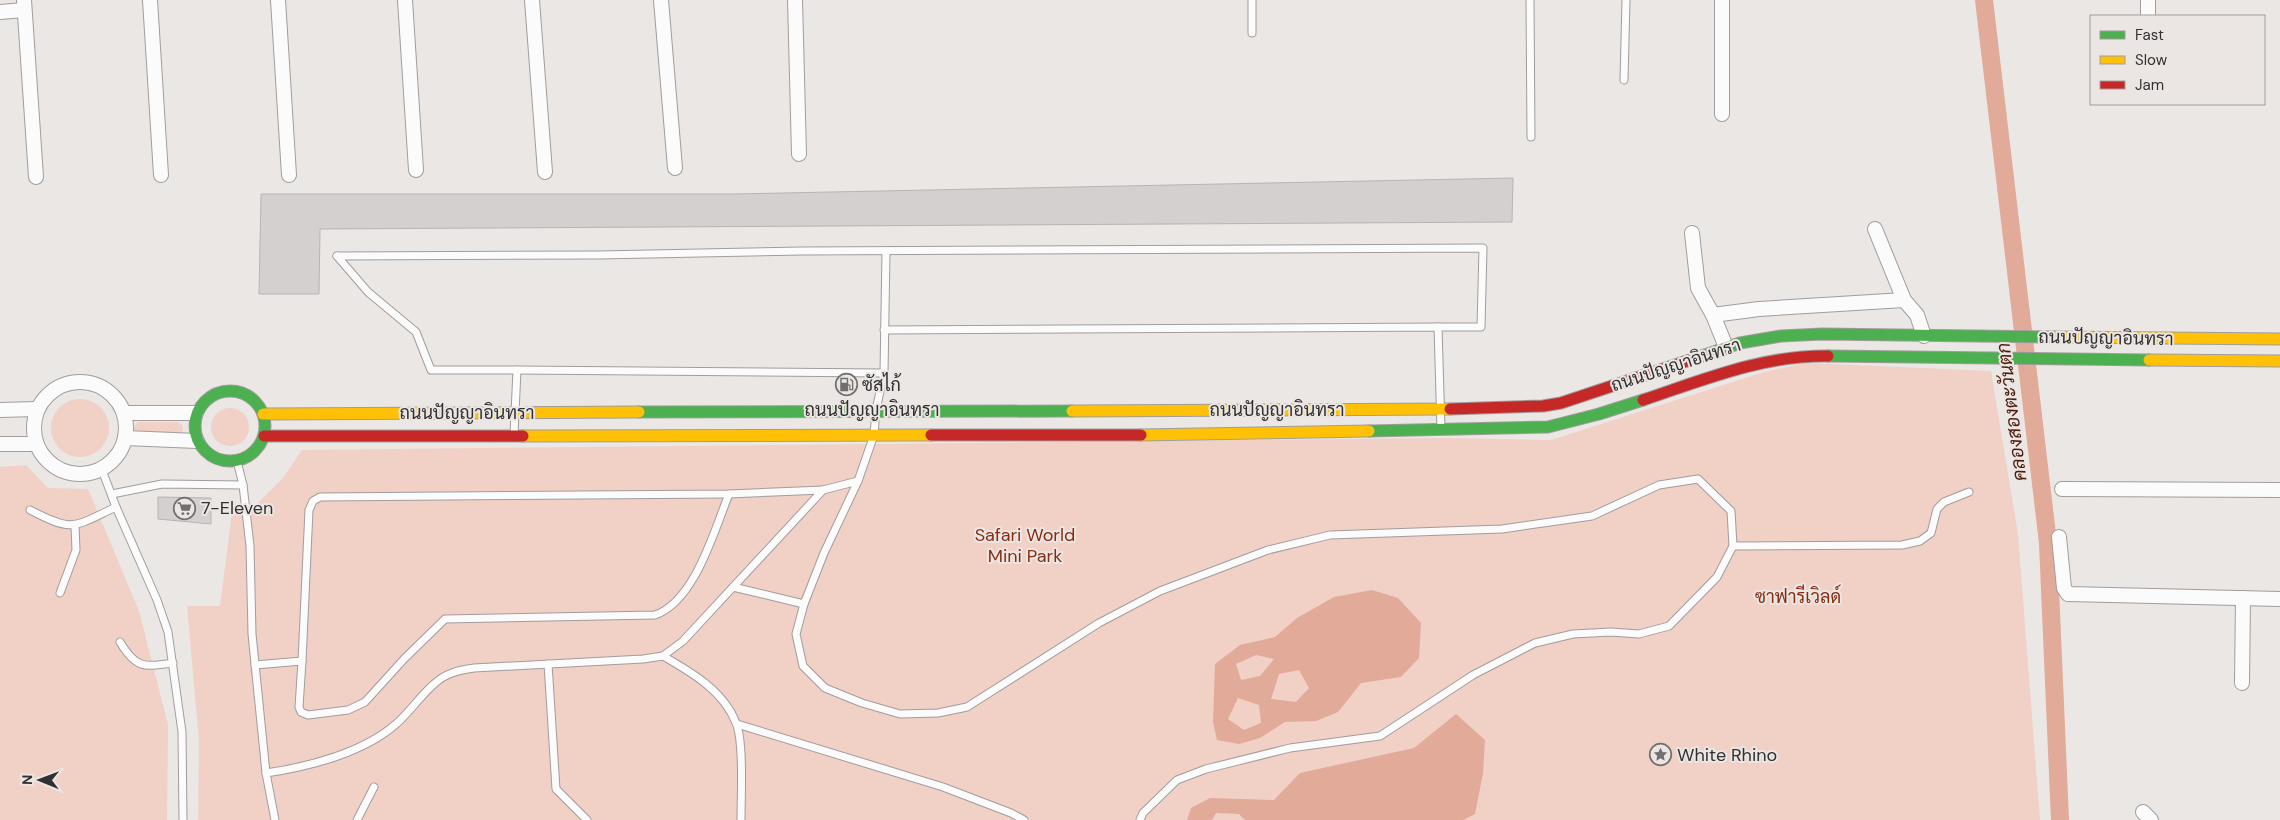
<svg xmlns="http://www.w3.org/2000/svg" width="2280" height="820" font-family="'DM Sans',Sarabun,sans-serif">
<rect width="100%" height="100%" fill="#eae7e5"/>
<!-- green -->
<g fill="#f1d0c6">
<polygon points="1806,363 1991,371 2018,534 2040,820 198,820 199,741 187,606 220,606 233,505 256,505 283,478 302,450 1449,438 1551,440 1764,372"/>
<circle cx="80" cy="428" r="29"/>
<circle cx="230" cy="427" r="19"/>
<polygon points="138,422 177,422 183,426 183,431 177,435 138,433 133,429"/>
<polygon points="26,465 48,488 88,489 139,611 168,725 167,820 0,820 0,467"/>
</g>
<!-- water -->
<g fill="#e1aa99" fill-rule="evenodd">
<path d="M1372,590L1398,598L1421,623L1419,658L1401,677L1361,683L1338,712L1316,721L1285,722L1260,738L1239,744L1217,740L1213,722L1215,664L1240,645L1275,637L1297,618L1334,597ZM1256,655L1274,659L1260,676L1241,680L1236,664ZM1299,670L1309,688L1296,702L1271,699L1279,674ZM1238,698L1259,705L1261,723L1244,730L1228,719Z"/>
<polygon points="1456,714 1485,740 1483,773 1475,814 1463,820 1245,820 1239,814 1216,813 1212,820 1187,820 1191,808 1210,798 1274,800 1300,773 1414,748"/>
</g>
<g fill="none" stroke-linecap="round" stroke-linejoin="round">
<!-- canal -->
<polyline stroke="#e1aa99" stroke-width="18" points="1984,0 2048,543 2060,820"/>
</g>
<!-- building -->
<g fill="#d3d0cf" stroke="#b7b4b4">
<polygon points="1513,178 1512,222 320,229 319,294 259,294 261,194 734,194"/>
<polygon points="158,497 211,498 211,524 158,519"/>
</g>
<g fill="none" stroke-linecap="round" stroke-linejoin="round">
<defs>
<g id="lane">
<polyline points="1530,0 1531,137"/>
<polyline points="1252,33 1252,0"/>
<polyline points="1624,80 1626,0"/>
<polyline points="886,251 884,373 876,410 874,435 858,481 824,553 804,604 796,634 803,666 825,688 862,703 900,714 938,713 967,707 1099,623 1160,591 1268,550 1330,535 1502,529 1592,516 1659,485 1698,479 1731,511 1733,546 1717,577 1669,626 1639,634 1611,632 1573,634 1535,643 1473,675 1380,736 1290,748 1206,769 1177,780 1143,813 1140,820"/>
<polyline points="337,256 599,255 802,251 1483,248 1481,327 1438,327"/>
<polyline points="337,256 368,292 416,332 431,370 517,370 514,435"/>
<polyline points="884,330 1438,327 1441,429"/>
<polyline points="517,370 884,373"/>
<polyline points="237,461 243,485 250,546 252,634 266,773 275,820"/>
<polyline points="102,470 116,507 157,600 168,632 182,732 183,820"/>
<polyline points="112,494 162,484 243,485"/>
<path d="M30,510C74,533 73,527 116,507"/>
<polyline points="1733,546 1902,545 1920,541 1931,533 1937,509 1944,502 1969,492"/>
<polyline points="733,587 804,604"/>
<polyline points="60,593 76,550 75,526"/>
<path d="M120,642C136,669 144,667 173,663"/>
<path d="M663,656C691,672 724,691 736,723C744,741 741,798 741,820"/>
<path d="M302,661L299,707L301,712L308,715L348,710L365,702L404,659L445,619L655,615C695,601 714,531 729,494"/>
<polyline points="548,664 556,789 587,820"/>
<polyline points="255,665 302,661 309,510 313,501 320,497 729,494 823,490"/>
<polyline points="737,724 943,787 1011,813 1024,820"/>
<path d="M266,773C308,767 363,753 396,724C413,710 430,680 452,673C459,670 467,669 474,668L643,659L663,656L683,641L823,490L858,481"/>
<polyline points="357,820 374,787"/>
</g>
<g id="street">
<polyline points="24,0 36,177"/>
<polyline points="150,0 161,175"/>
<polyline points="278,0 289,175"/>
<polyline points="405,0 416,170"/>
<polyline points="532,0 545,172"/>
<polyline points="661,0 675,168"/>
<polyline points="795,0 799,154"/>
<polyline points="1722,0 1722,114"/>
<polyline points="2148,0 2148,16"/>
<polyline points="0,12 24,10"/>
<polyline points="1875,229 1904,300 1917,315 1924,336"/>
<polyline points="1692,233 1698,288 1713,315 1726,347"/>
<polyline points="1713,315 1759,309 1904,300"/>
<circle cx="80" cy="428" r="46"/>
<polyline points="0,410 37,409"/>
<polyline points="124,413 196,413"/>
<polyline points="125,438 197,441"/>
<polyline points="0,444 36,444"/>
<polyline points="2062,489 2280,490"/>
<polyline points="2059,537 2064,588 2068,594 2280,599"/>
<polyline points="2242,683 2243,598"/>
<polyline points="2143,812 2151,820"/>
</g>
<g id="fast">
<polyline points="1702,356 1740,343 1781,336 1822,334 2053,337"/>
<polyline points="1828,356 2149,360"/>
<circle cx="230" cy="426" r="35"/>
<polyline points="639,412 1072,411"/>
<polyline points="1369,431 1548,427 1599,414 1643,400"/>
</g>
<g id="slow">
<polyline points="2053,337 2280,339"/>
<polyline points="2149,360 2280,361"/>
<polyline points="1072,411 1450,409"/>
<polyline points="263,414 639,412"/>
<polyline points="1141,435 1369,431"/>
<polyline points="523,436 931,435"/>
</g>
<g id="jam">
<path d="M1643,400C1703,380 1763,355 1828,356"/>
<polyline points="1450,409 1543,406 1561,403 1702,356"/>
<polyline points="931,435 1141,435"/>
<polyline points="264,436 523,436"/>
</g>
</defs>
<!-- lane casing -->
<use href="#lane" stroke="#a09d9c" stroke-width="9"/>
<!-- street casing -->
<use href="#street" stroke="#a09d9c" stroke-width="16"/>
<!-- fast casing -->
<use href="#fast" stroke="#a09d9c" stroke-width="13"/>
<!-- slow casing -->
<use href="#slow" stroke="#a09d9c" stroke-width="13"/>
<!-- jam casing -->
<use href="#jam" stroke="#a09d9c" stroke-width="13"/>
<!-- lane -->
<use href="#lane" stroke="#fcfbfb" stroke-width="7"/>
<!-- street -->
<use href="#street" stroke="#fcfbfb" stroke-width="14"/>
<!-- fast -->
<use href="#fast" stroke="#4caf50" stroke-width="11"/>
<!-- slow -->
<use href="#slow" stroke="#ffc107" stroke-width="11"/>
<!-- jam -->
<use href="#jam" stroke="#c62828" stroke-width="11"/>
</g>
<!-- icons -->
<defs>
<symbol id="fuel-ring" viewBox="-11 -11 22 22"><circle r="9.5" fill="#ebe6e4" stroke="#72706f" stroke-width="1.5"/><path d="M-5.5-6h7V0h2V4h1.3V-2.5L3-4.5l.8-.8L6-3V5H2.5V1h-1V6h-7ZM-4.2-4.7v3.2H.2V-4.7Z" fill="#72706f"/></symbol>
<symbol id="supermarket-ring" viewBox="-11 -11 22 22"><circle r="9.5" fill="#ebe6e4" stroke="#72706f" stroke-width="1.5"/><path d="M-6-5.5h2.5l.6 2H6L4.5 2H-2.5L-4.4-4H-6ZM-1.5 3.2a1.3 1.3 0 1 0 .1 0ZM3 3.2a1.3 1.3 0 1 0 .1 0Z" fill="#72706f"/></symbol>
<symbol id="sight-ring" viewBox="-11 -11 22 22"><circle r="9.5" fill="#ebe6e4" stroke="#72706f" stroke-width="1.5"/><path d="M0-6L1.8-2.2L6-1.7L2.9 1.2L3.7 5.4L0 3.3L-3.7 5.4L-2.9 1.2L-6-1.7L-1.8-2.2Z" fill="#72706f"/></symbol>
</defs>
<g fill-rule="evenodd">
<use href="#fuel-ring" x="834" y="372" width="25" height="25"/>
<use href="#supermarket-ring" x="172" y="496" width="25" height="25"/>
<use href="#sight-ring" x="1648" y="742" width="25" height="25"/>
</g>
<g text-anchor="middle" stroke-width="4" stroke-linejoin="round" paint-order="stroke">
<!-- street labels -->
<g font-size="18" fill="#323030" stroke="#ebe6e4">
<text transform="translate(2106 338) rotate(1)" y="6">ถนนปัญญาอินทรา</text>
<text transform="translate(1676 365) rotate(-18)" y="6">ถนนปัญญาอินทรา</text>
<text x="872" y="416">ถนนปัญญาอินทรา</text>
<text x="1277" y="416">ถนนปัญญาอินทรา</text>
<text x="467" y="419">ถนนปัญญาอินทรา</text>
</g>
<!-- poi labels -->
<g font-size="18" fill="#323030" stroke="#ebe6e4" text-anchor="start">
<text x="862" y="391">ซัสไก้</text>
<text x="201" y="514">7-Eleven</text>
<text x="1677" y="761">White Rhino</text>
</g>
<!-- park labels -->
<g font-size="18" fill="#872d0f" stroke="#ebe6e4">
<text x="1025" y="541">Safari World<tspan x="1025" dy="21">Mini Park</tspan></text>
<text x="1798" y="603">ซาฟารีเวิลด์</text>
</g>
<!-- water labels -->
<g font-size="19" font-style="italic" fill="#4c1b0c" stroke="#ebe6e4">
<text transform="translate(2011 412) rotate(-97)" y="7">คลองสองตะวันตก</text>
</g>
</g>
<!-- legend -->
<rect x="2090" y="15" width="175" height="90" fill="#ebe6e4" stroke="#a19d9c"/>
<rect x="2100" y="31" width="25" height="8" fill="#4caf50" stroke="#a19d9c"/>
<text x="2135" y="40" font-size="15" fill="#323030">Fast</text>
<rect x="2100" y="56" width="25" height="8" fill="#ffc107" stroke="#a19d9c"/>
<text x="2135" y="65" font-size="15" fill="#323030">Slow</text>
<rect x="2100" y="81" width="25" height="8" fill="#c62828" stroke="#a19d9c"/>
<text x="2135" y="90" font-size="15" fill="#323030">Jam</text>
<!-- north arrow -->
<g transform="translate(40 780) rotate(271)" stroke="#ebe6e4" stroke-width="4" paint-order="stroke">
<path d="M0-4L9 19L0 12L-9 19Z" fill="#323030"/>
<text y="-8" font-size="14" font-weight="bold" text-anchor="middle" fill="#323030">N</text>
</g>
</svg>
